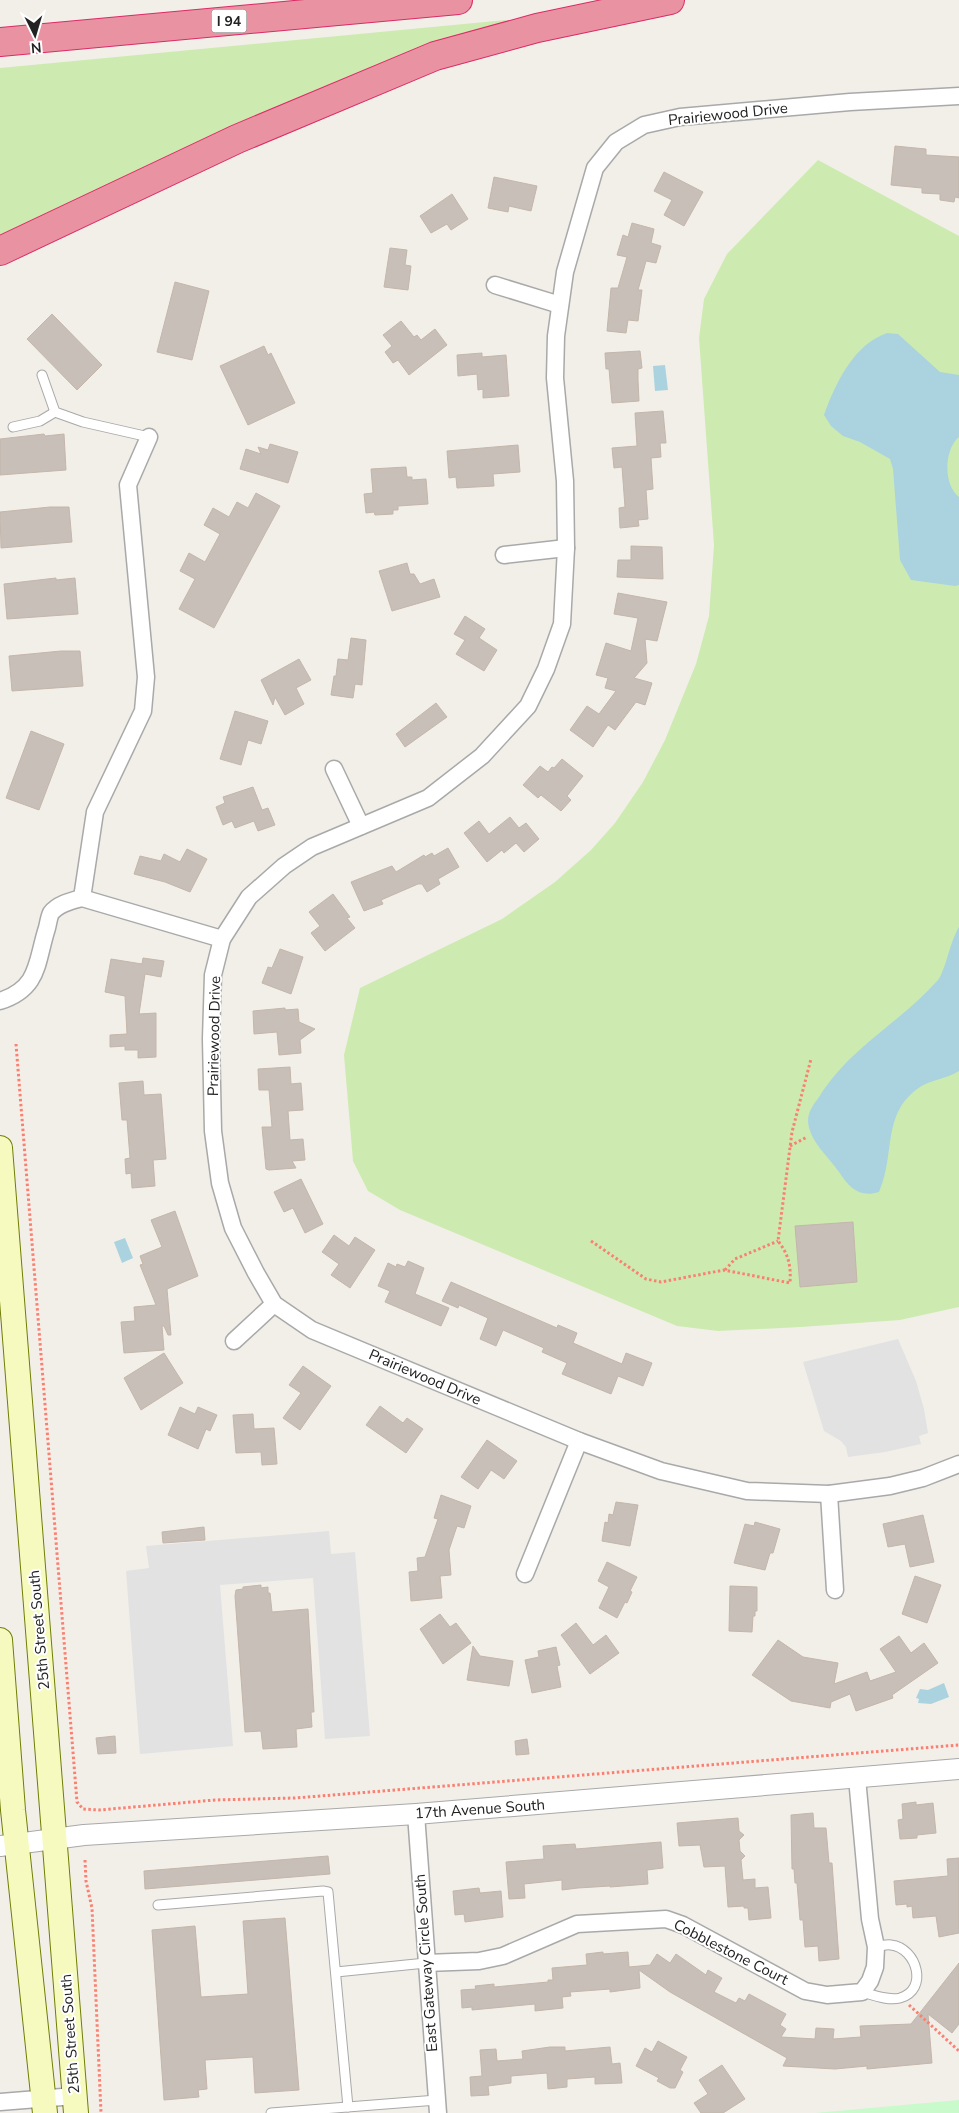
<svg xmlns="http://www.w3.org/2000/svg" width="959" height="2113" font-family="'Nunito Sans',sans-serif">
<rect width="100%" height="100%" fill="#f2efe9"/>
<!-- grass -->
<g fill="#cdebb0">
<polygon points="506,20 510,29 0,242 0,68"/>
<polygon points="818,160 959,236 959,1307 900,1320 801,1327 718,1331 677,1326 400,1210 368,1191 353,1161 344,1055 360,988 502,919 555,882 591,850 615,823 643,782 665,740 696,664 709,616 714,545 699,338 704,299 727,254"/>
</g>
<!-- park -->
<polygon fill="#c8facc" points="959,2100 959,2113 815,2113"/>
<!-- parking -->
<g fill="#e2e2e2">
<polygon points="898,1339 916,1381 924,1409 928,1433 919,1436 921,1444 885,1452 848,1457 846,1447 841,1441 824,1431 803,1362"/>
<polygon points="329,1531 331,1554 355,1552 370,1736 325,1739 313,1578 220,1585 233,1746 140,1754 126,1571 149,1568 146,1546"/>
</g>
<!-- water -->
<g fill="#aad3df">
<path d="M887,333L898,334L940,372L959,375V437C944,449 943,485 959,497V585L955,586L911,580L900,560L893,469L890,459L860,442L843,436L831,426L824,415C835,384 854,344 887,333Z"/>
<polygon points="665,365 668,390 655,391 653,366"/>
<path d="M959,927V1071C946,1079 930,1080 920,1087C881,1113 896,1154 879,1192C860,1198 849,1188 839,1172C829,1157 809,1141 808,1121C808,1111 814,1104 819,1097C851,1046 900,1023 938,980C945,972 950,941 959,927Z"/>
<polygon points="125,1238 133,1258 122,1263 114,1242"/>
<polygon points="944,1683 949,1697 931,1704 918,1703 919,1699 916,1698 920,1689 928,1690"/>
</g>
<!-- building -->
<g fill="#c7bfb8" stroke="#c4b6ab">
<polygon points="895,146 926,149 926,155 959,157 959,198 955,197 954,202 940,200 940,194 922,193 922,188 891,185"/>
<polygon points="664,172 703,192 684,226 664,215 672,200 654,191"/>
<polygon points="494,177 537,186 531,211 509,206 508,212 488,208"/>
<polygon points="452,194 468,219 451,230 447,224 431,233 420,216"/>
<polygon points="632,223 654,229 651,243 661,246 656,263 646,261 638,290 642,290 638,321 628,320 626,333 607,331 611,288 618,288 627,257 617,255 623,235 628,237"/>
<polygon points="390,248 407,250 405,265 411,266 408,290 384,287"/>
<polygon points="175,282 209,291 192,360 157,352"/>
<polygon points="52,314 102,365 77,390 27,339"/>
<polygon points="401,321 414,337 417,335 421,340 435,329 447,345 409,375 398,360 393,363 385,352 392,346 383,335"/>
<polygon points="264,346 268,355 271,353 295,403 248,425 220,366"/>
<polygon points="640,351 642,368 638,369 638,380 639,401 612,403 609,369 606,369 605,353"/>
<polygon points="482,353 482,357 506,355 509,396 483,398 483,389 478,390 477,374 458,376 457,355"/>
<polygon points="663,411 666,443 660,443 661,457 651,458 653,489 646,490 648,519 638,520 639,526 620,528 619,508 625,507 622,467 614,468 612,448 637,446 635,413"/>
<polygon points="44,434 45,436 64,434 66,470 0,475 0,439"/>
<polygon points="270,444 298,452 288,483 240,469 246,449 261,454 258,447 268,450"/>
<polygon points="518,445 520,472 493,474 494,486 457,488 456,477 449,478 447,451"/>
<polygon points="406,467 407,477 412,477 412,480 426,479 428,504 398,506 398,510 393,510 393,514 375,515 374,512 366,513 364,494 373,493 371,469"/>
<polygon points="256,493 280,506 214,628 179,609 195,579 180,571 189,553 205,562 220,534 204,525 213,508 229,517 237,502 248,508"/>
<polygon points="50,507 69,507 72,542 1,548 0,512"/>
<polygon points="631,546 662,547 663,579 617,577 618,560 631,560"/>
<polygon points="407,563 410,574 414,574 420,584 434,579 440,597 392,611 379,571"/>
<polygon points="56,578 56,580 75,578 78,614 7,619 4,584"/>
<polygon points="618,593 667,602 657,641 645,639 647,663 634,678 652,683 645,705 636,702 615,730 608,725 593,747 570,730 587,706 599,714 616,691 605,688 608,678 596,675 606,643 631,651 638,618 614,614"/>
<polygon points="465,616 485,629 479,638 497,650 484,671 456,654 465,640 454,634"/>
<polygon points="351,638 366,640 362,685 355,684 353,698 331,695 334,676 336,676 338,659 348,660"/>
<polygon points="61,651 80,651 83,686 12,691 9,656"/>
<polygon points="299,659 311,680 296,688 304,704 285,715 275,697 273,705 261,680"/>
<polygon points="436,703 447,717 405,747 396,734"/>
<polygon points="235,711 268,721 261,744 248,740 241,765 220,759"/>
<polygon points="31,731 64,744 39,810 6,798"/>
<polygon points="562,759 583,776 567,796 571,800 561,811 541,795 538,798 523,785 540,766 548,772 552,767 554,768"/>
<polygon points="253,787 262,810 268,808 275,825 258,831 254,821 235,828 232,821 223,825 216,807 225,803 223,797"/>
<polygon points="510,817 519,828 526,823 539,839 524,852 516,843 504,853 502,850 487,862 464,833 479,821 489,834"/>
<polygon points="448,848 459,867 438,879 440,884 427,892 422,884 418,884 381,900 383,904 364,911 351,882 392,866 396,872 424,855 425,857 432,853 434,856"/>
<polygon points="187,849 207,859 190,892 165,882 134,874 140,856 161,861 164,854 180,862"/>
<polygon points="333,894 350,917 347,918 355,928 325,951 311,933 320,926 309,912"/>
<polygon points="280,949 303,957 291,994 262,983 268,967 272,968"/>
<polygon points="143,958 164,961 161,977 145,974 139,1014 156,1013 156,1057 138,1058 138,1050 125,1050 125,1046 110,1047 110,1035 127,1034 125,996 105,992 111,959 142,964"/>
<polygon points="285,1008 285,1010 298,1009 299,1022 315,1029 300,1040 301,1053 279,1055 277,1032 254,1034 253,1011"/>
<polygon points="290,1067 291,1084 301,1083 303,1110 288,1111 290,1140 303,1139 305,1160 292,1161 296,1168 269,1170 266,1169 262,1127 272,1127 269,1090 259,1090 258,1069"/>
<polygon points="143,1081 144,1095 161,1094 166,1159 153,1160 155,1186 132,1188 131,1173 126,1174 125,1159 130,1158 127,1120 122,1120 119,1083"/>
<polygon points="301,1179 323,1224 305,1233 293,1208 284,1212 274,1192"/>
<polygon points="175,1211 198,1276 167,1289 171,1335 168,1335 164,1326 162,1326 164,1350 124,1353 121,1322 135,1321 134,1307 156,1305 140,1265 143,1264 140,1256 162,1247 151,1220"/>
<polygon points="853,1222 857,1282 800,1287 795,1226"/>
<polygon points="334,1235 349,1246 355,1237 375,1250 350,1288 331,1275 339,1264 322,1252"/>
<polygon points="408,1261 424,1268 415,1294 449,1308 441,1326 385,1302 390,1291 378,1286 388,1263 396,1267 397,1264 405,1267"/>
<polygon points="451,1282 557,1328 558,1325 577,1333 573,1343 622,1364 626,1353 652,1363 643,1386 618,1376 611,1394 562,1374 567,1363 542,1352 544,1348 503,1330 496,1346 480,1339 488,1318 459,1305 458,1308 442,1301"/>
<polygon points="164,1353 183,1383 141,1410 124,1378"/>
<polygon points="303,1366 331,1386 300,1430 283,1418 301,1393 289,1385"/>
<polygon points="380,1406 403,1423 407,1418 423,1429 406,1453 366,1425"/>
<polygon points="180,1407 195,1414 198,1407 217,1415 210,1431 206,1429 198,1449 168,1435"/>
<polygon points="253,1414 254,1429 274,1428 277,1464 262,1465 261,1452 236,1453 233,1415"/>
<polygon points="487,1440 517,1461 504,1479 491,1470 478,1489 461,1477"/>
<polygon points="441,1495 471,1506 464,1528 457,1526 449,1550 451,1575 440,1576 442,1598 411,1601 409,1572 418,1571 417,1558 425,1557 438,1519 434,1518"/>
<polygon points="616,1502 638,1505 630,1546 602,1541 605,1522 608,1523 609,1514 613,1515"/>
<polygon points="923,1515 934,1562 910,1567 905,1544 888,1547 883,1524"/>
<polygon points="755,1522 780,1529 773,1553 770,1553 765,1570 734,1563 745,1524 754,1526"/>
<polygon points="204,1527 205,1540 163,1543 162,1532"/>
<polygon points="607,1562 637,1577 630,1591 632,1592 627,1603 625,1602 617,1618 599,1608 609,1587 598,1581"/>
<polygon points="915,1576 941,1585 927,1623 902,1614"/>
<polygon points="261,1585 261,1588 268,1587 268,1593 270,1593 272,1612 308,1609 314,1712 311,1712 312,1727 296,1729 297,1747 263,1749 261,1731 245,1732 235,1596 236,1590 243,1589 243,1587"/>
<polygon points="730,1586 757,1587 757,1611 755,1611 755,1616 753,1616 752,1632 729,1631"/>
<polygon points="440,1614 450,1627 456,1623 471,1643 443,1664 420,1629"/>
<polygon points="576,1623 593,1645 606,1635 619,1653 590,1674 561,1635"/>
<polygon points="899,1636 911,1653 924,1643 938,1663 892,1695 893,1698 856,1711 850,1694 831,1702 830,1708 791,1701 752,1675 778,1640 803,1657 838,1663 834,1684 867,1672 870,1681 896,1672 880,1649"/>
<polygon points="473,1646 480,1656 513,1661 509,1686 467,1680"/>
<polygon points="556,1647 560,1665 557,1666 561,1687 532,1693 525,1660 539,1657 538,1651"/>
<polygon points="115,1736 116,1753 98,1754 96,1738"/>
<polygon points="527,1739 529,1754 516,1755 515,1741"/>
<polygon points="916,1802 916,1805 933,1803 936,1833 917,1835 917,1838 900,1839 898,1820 903,1819 902,1804"/>
<polygon points="813,1813 814,1828 826,1828 829,1863 832,1863 839,1959 819,1961 818,1946 805,1947 803,1920 800,1920 797,1883 795,1883 794,1869 792,1869 791,1815"/>
<polygon points="738,1818 739,1831 744,1835 739,1840 740,1851 745,1856 741,1860 743,1880 755,1879 755,1888 768,1887 771,1918 749,1920 748,1908 744,1908 744,1906 728,1907 725,1866 704,1867 700,1845 679,1846 677,1823"/>
<polygon points="661,1842 663,1868 647,1870 648,1884 610,1887 610,1886 578,1888 562,1890 562,1880 524,1884 525,1898 509,1899 506,1862 544,1859 543,1846 575,1844 576,1849"/>
<polygon points="328,1856 330,1874 145,1889 144,1871"/>
<polygon points="959,1858 959,1933 939,1937 936,1916 913,1918 912,1906 907,1907 907,1904 896,1905 894,1881 948,1876 947,1859"/>
<polygon points="479,1888 480,1893 501,1891 503,1917 465,1922 464,1914 455,1915 453,1891"/>
<polygon points="285,1918 299,2090 255,2093 253,2057 205,2060 207,2089 198,2090 199,2097 164,2100 152,1930 195,1926 201,1997 248,1994 243,1921"/>
<polygon points="603,1952 603,1954 628,1952 629,1967 650,1965 657,1954 670,1963 676,1954 706,1975 708,1970 722,1978 714,1992 736,2003 739,1998 745,2001 749,1994 786,2014 780,2025 786,2029 781,2037 815,2039 816,2028 834,2029 833,2039 861,2037 860,2026 911,2024 959,1963 959,2024 952,2033 928,2014 932,2063 867,2069 867,2066 835,2069 783,2066 787,2058 670,1992 639,1970 640,1988 610,1992 610,1989 570,1992 571,1996 562,1997 563,2008 535,2011 535,2004 472,2010 472,2007 462,2008 461,1990 476,1989 475,1986 494,1984 494,1987 548,1982 548,1980 553,1980 552,1968 587,1965 586,1954"/>
<polygon points="658,2041 687,2057 680,2070 683,2072 675,2088 670,2088 657,2081 659,2078 636,2066 645,2048 652,2052"/>
<polygon points="550,2047 565,2047 565,2051 610,2047 612,2064 620,2063 622,2083 595,2084 595,2077 567,2079 567,2087 548,2089 547,2073 511,2076 511,2083 488,2086 489,2095 471,2096 470,2077 482,2076 480,2050 496,2049 497,2061 523,2059 522,2051"/>
<polygon points="722,2065 745,2099 723,2113 701,2113 694,2103 708,2094 699,2080"/>
</g>
<g fill="none" stroke-linecap="round" stroke-linejoin="round">
<defs>
<g id="service">
<polyline points="42,375 55,412 83,422 149,437"/>
<polyline points="13,427 40,421 55,412"/>
<polyline points="158,1905 323,1891 328,1892 348,2107"/>
<polyline points="336,1972 426,1963"/>
<path d="M862,1992C873,1995 888,2001 900,1998C929,1990 917,1948 891,1945C886,1944 880,1946 876,1947"/>
<polyline points="271,2113 437,2100"/>
</g>
<g id="minor">
<polyline points="959,96 850,102 680,117 644,125 616,142 595,168 565,272 556,336 555,378 565,481 566,548 562,624 546,669 528,706 482,756 428,798 312,847 284,866 249,897 222,939 213,975 211,1039 213,1131 220,1183 233,1228 256,1273 274,1304 312,1330 579,1441 661,1471 747,1491 829,1494 890,1486 923,1478 959,1464"/>
<polyline points="495,285 560,305"/>
<polyline points="504,555 566,548"/>
<polyline points="334,769 361,826"/>
<polyline points="82,898 95,812 143,711 146,677 128,485 149,437"/>
<path d="M0,1001C40,988 36,962 47,928C48,924 49,917 51,913C58,904 71,901 82,898L222,939"/>
<polyline points="234,1341 274,1304"/>
<polyline points="829,1494 835,1590"/>
<polyline points="525,1574 579,1441"/>
<polyline points="416,1814 438,2113"/>
<polyline points="426,1963 479,1961 503,1956 577,1924 666,1919 683,1925 805,1991 827,1995 862,1992 870,1981 875,1967 876,1947 870,1919 857,1778"/>
<polyline points="0,2102 75,2096"/>
</g>
<polyline id="tertiary" points="0,1846 84,1835 416,1814 959,1769"/>
<g id="secondary">
<polyline points="0,1148 76,2113"/>
<polyline points="0,1640 13,1810 45,2113"/>
</g>
<g id="motorway">
<polyline points="0,42 458,0"/>
<polyline points="0,251 237,139 435,56 537,28 670,0"/>
</g>
</defs>
<!-- service casing -->
<use href="#service" stroke="#a9a9a9" stroke-width="11"/>
<!-- minor casing -->
<use href="#minor" stroke="#a9a9a9" stroke-width="19"/>
<!-- tertiary casing -->
<use href="#tertiary" stroke="#a9a9a9" stroke-width="22"/>
<!-- secondary casing -->
<use href="#secondary" stroke="#707d05" stroke-width="26"/>
<!-- motorway casing -->
<use href="#motorway" stroke="#dc2a67" stroke-width="30"/>
<!-- path -->
<g stroke="#fa8072" stroke-width="3" stroke-dasharray="2.5 2.5" stroke-linecap="butt">
<polyline points="16,1044 77,1802 83,1809 99,1810 215,1800 295,1798 959,1745"/>
<polyline points="790,1146 807,1137"/>
<path d="M591,1241L646,1279L661,1282L724,1270L790,1283C791,1266 789,1255 778,1241L792,1132L811,1059"/>
<polyline points="725,1270 735,1259 778,1241"/>
<polyline points="85,1860 86,1881 92,1908 101,2113"/>
<polyline points="909,2005 959,2051"/>
</g>
<!-- service -->
<use href="#service" stroke="#fff" stroke-width="9"/>
<!-- minor -->
<use href="#minor" stroke="#fff" stroke-width="16"/>
<!-- tertiary -->
<use href="#tertiary" stroke="#fff" stroke-width="20"/>
<!-- secondary -->
<use href="#secondary" stroke="#f7fabf" stroke-width="24"/>
<!-- motorway -->
<use href="#motorway" stroke="#e892a2" stroke-width="28"/>
</g>
<g text-anchor="middle" stroke-width="4" stroke-linejoin="round" paint-order="stroke">
<!-- shield labels -->
<rect fill="#fff" stroke="#646464" stroke-width="1" x="211.5" y="9.5" width="35" height="23" rx="4"/>
<g font-size="14" font-weight="bold" fill="#222">
<text x="229" y="26">I 94</text>
</g>
<!-- street labels -->
<g font-size="15" fill="#222" stroke="#fff">
<text transform="translate(728 114) rotate(-6)" y="5">Prairiewood Drive</text>
<text transform="translate(214 1036) rotate(-89)" y="5">Prairiewood Drive</text>
<text transform="translate(425 1377) rotate(23)" y="5">Prairiewood Drive</text>
<text transform="translate(39 1630) rotate(-95)" y="5">25th Street South</text>
<text transform="translate(480 1809) rotate(-4)" y="5">17th Avenue South</text>
<text transform="translate(731 1952) rotate(27)" y="5">Cobblestone Court</text>
<text transform="translate(426 1963) rotate(-94)" y="5">East Gateway Circle South</text>
<text transform="translate(70 2034) rotate(-94)" y="5">25th Street South</text>
</g>
</g>
<!-- north arrow -->
<g transform="translate(35 35) rotate(175)" stroke="#ffffff" stroke-width="4" paint-order="stroke">
<path d="M0-4L9 19L0 12L-9 19Z" fill="#222222"/>
<text y="-8" font-size="14" font-weight="bold" text-anchor="middle" fill="#222222">N</text>
</g>
</svg>
